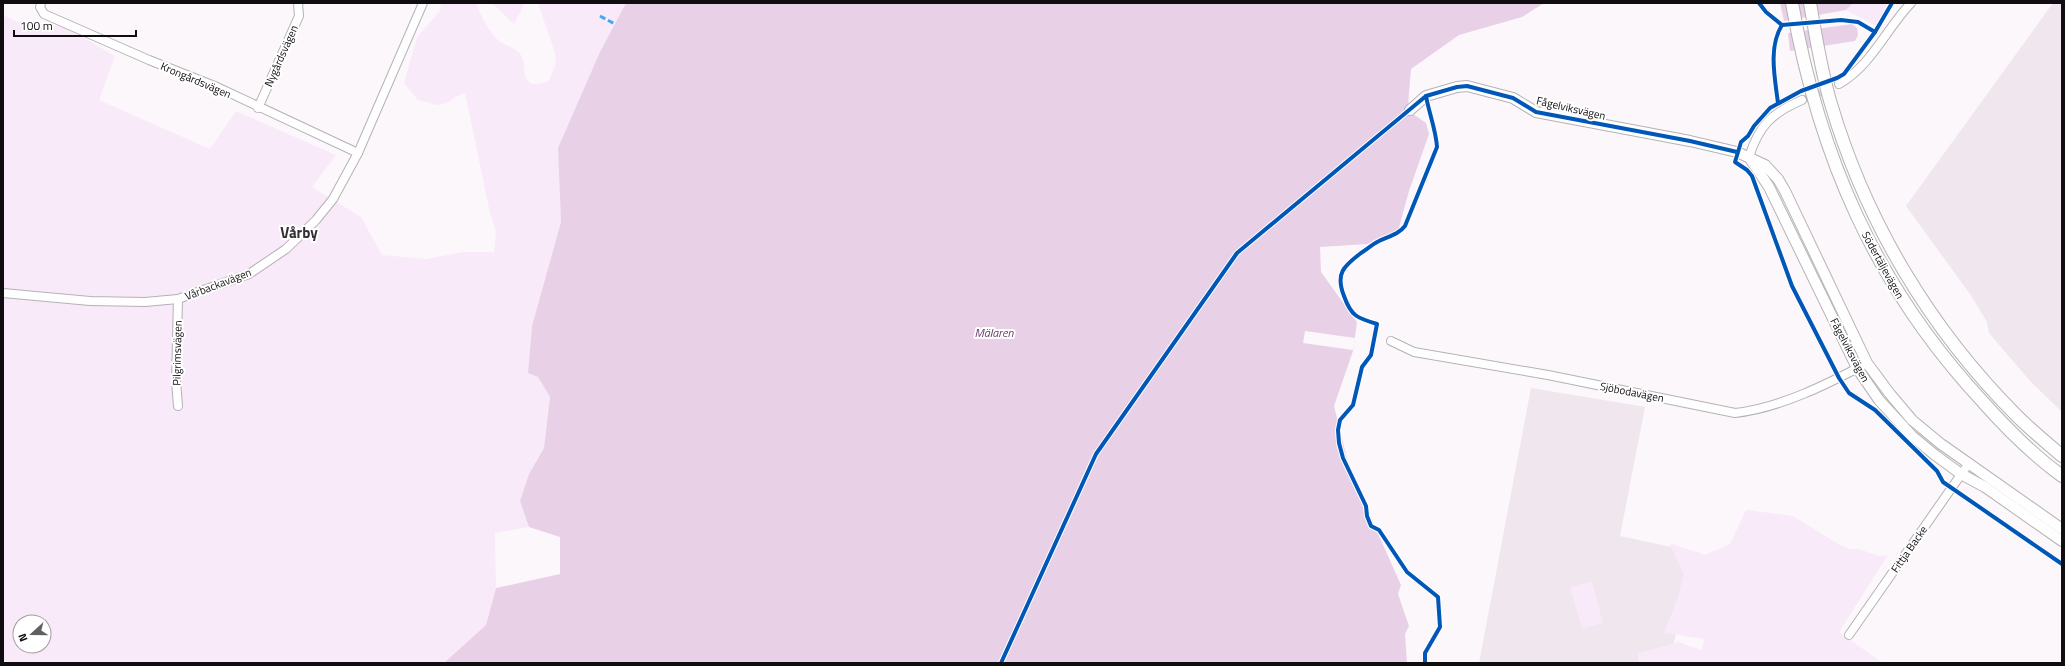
<svg xmlns="http://www.w3.org/2000/svg" width="2065" height="666" font-family="'Titillium Web',sans-serif">
<rect width="100%" height="100%" fill="#fcf7fb"/>
<!-- built -->
<g fill="#efe6ee">
<polygon points="2053,3 2062,3 2062,412 2030,381 1989,333 1987,322 1970,294 1906,206"/>
<polygon points="1531,388 1645,407 1620,536 1699,553 1668,663 1479,663"/>
</g>
<!-- green -->
<g fill="#f9eaf9" fill-rule="evenodd">
<path d="M441,3H479L477,6C482,17 488,31 498,40C505,46 515,47 521,55C527,65 520,72 531,84H540L549,81L556,63L555,53L538,3H626L558,148L561,222L532,326L528,373L538,377L550,397L544,448L529,474L520,501L529,527L495,533L496,588L486,625L444,663H3V15C27,26 33,33 60,24L115,56L99,100L210,149L236,111L336,155L312,187L361,217L382,255L426,259L464,252H494L496,232L490,213L465,93L455,97L447,103L437,105L418,100L404,83L417,37L440,11ZM20,622H44V646H20Z"/>
<polygon points="492,3 525,3 514,24"/>
<polygon points="1853,3 1889,3 1876,26 1846,10"/>
<polygon points="1746,510 1793,516 1840,545 1850,549 1859,549 1879,556 1888,555 1839,632 1883,663 1638,663 1638,653 1679,642 1701,650 1705,639 1664,633 1678,597 1684,574 1669,543 1705,555 1730,544"/>
<polygon points="1592,581 1603,623 1582,629 1570,587"/>
</g>
<!-- water -->
<g fill="#e8d0e7">
<polygon points="626,3 1544,3 1522,17 1459,35 1411,69 1408,105 1413,114 1426,123 1429,134 1409,191 1398,231 1368,244 1320,247 1321,272 1357,322 1353,351 1334,406 1350,471 1401,585 1398,594 1409,626 1405,634 1407,663 444,663 486,625 496,588 560,574 560,537 529,527 520,501 529,474 544,448 550,397 538,377 528,373 532,326 561,222 558,148 600,52"/>
<polygon points="1780,3 1853,3 1846,10 1784,21"/>
<polygon points="1852,24 1857,28 1858,35 1855,41 1790,51 1788,33"/>
</g>
<!-- pier -->
<polygon fill="#fcf7fb" points="1305,331 1355,338 1353,350 1303,343"/>
<g fill="none" stroke-linecap="round" stroke-linejoin="round">
<!-- ferry -->
<polyline stroke="#673d67" stroke-width="1" stroke-dasharray="5 4" stroke-linecap="butt" points="1001,663 1096,454 1237,253 1406,113"/>
<!-- minor-tunnel -->
<polyline stroke="#d8d4d8" stroke-width="8" stroke-dasharray="8 4" stroke-linecap="butt" points="1802,100 1839,84"/>
<defs>
<g id="minor">
<polyline points="41,3 40,7 44,14 149,60 217,87 358,153"/>
<path d="M1839,84C1872,65 1886,29 1911,3"/>
<polyline points="258,108 299,16 298,3"/>
<path d="M1749,157C1759,125 1772,113 1802,100"/>
<polyline points="3,293 90,301 145,302 178,299 249,274 286,249 316,220 333,199 358,153 423,3"/>
<polyline points="178,299 176,381 178,406"/>
<path d="M1391,341L1414,352L1548,375L1735,413C1780,408 1828,384 1867,363"/>
<polyline points="1849,635 1969,463"/>
</g>
<g id="major">
<polyline points="1410,110 1426,96 1457,87 1467,86 1513,98 1536,112 1690,141 1737,152 1765,165 1778,179 1785,191 1867,363 1890,394 1912,420 1941,444 2062,529"/>
<polyline points="1749,157 1769,187 1857,368 1879,400 1912,436 1935,455 1961,474 1985,487 2062,541"/>
</g>
<g id="highway">
<path d="M1792,3C1819,157 1876,287 1983,402C2007,429 2033,455 2062,476"/>
<path d="M1810,3C1816,37 1821,71 1831,104C1866,222 1930,329 2017,416C2031,430 2047,443 2062,456"/>
</g>
</defs>
<!-- minor casing -->
<use href="#minor" stroke="#b5b2b5" stroke-width="10"/>
<!-- major casing -->
<use href="#major" stroke="#b5b2b5" stroke-width="12"/>
<!-- highway casing -->
<use href="#highway" stroke="#b5b2b5" stroke-width="14"/>
<!-- minor -->
<use href="#minor" stroke="#fffefe" stroke-width="8"/>
<!-- major -->
<use href="#major" stroke="#fffefe" stroke-width="10"/>
<!-- highway -->
<use href="#highway" stroke="#fffefe" stroke-width="12"/>
<!-- quiet -->
<polyline stroke="#3fa9f5" stroke-width="3" stroke-dasharray="6 3" stroke-linecap="butt" points="600,16 615,24"/>
<defs>
<g id="cycleway">
<path d="M1759,3L1766,12L1782,25C1768,47 1775,79 1778,103"/>
<polyline points="1892,3 1875,32 1844,74 1837,78 1801,91 1770,108 1754,126 1748,136 1741,142 1735,162 1747,170 1752,176 1792,286 1839,378 1849,393 1875,410 1937,471 1943,482 2062,564"/>
<polyline points="1782,25 1841,20 1858,22 1875,32"/>
<polyline points="1001,663 1096,454 1237,253 1426,96 1457,87 1467,86 1513,98 1536,112 1690,141 1737,152"/>
<path d="M1425,663V653L1440,627L1438,597L1407,572L1379,530L1371,526L1367,516L1366,506L1343,458L1339,443L1338,430L1340,420L1353,405L1362,367L1371,355L1377,324C1357,318 1351,316 1344,296C1335,273 1344,266 1361,253C1367,249 1373,244 1379,241C1389,236 1398,235 1405,226L1437,147C1436,130 1429,113 1426,96"/>
</g>
</defs>
<!-- cycleway casing -->
<use href="#cycleway" stroke="#fff" stroke-width="6"/>
<!-- cycleway -->
<use href="#cycleway" stroke="#0057b8" stroke-width="4"/>
</g>
<g text-anchor="middle" stroke-width="4" stroke-linejoin="round" paint-order="stroke">
<!-- street labels -->
<g font-size="11" fill="#0f0d0f" stroke="#fff">
<text transform="translate(281 56) rotate(-66)" y="4">Nygårdsvägen</text>
<text transform="translate(196 80) rotate(23)" y="4">Krongårdsvägen</text>
<text transform="translate(1571 108) rotate(13)" y="4">Fågelviksvägen</text>
<text transform="translate(1883 265) rotate(61)" y="4">Södertäljevägen</text>
<text transform="translate(218 284) rotate(-21)" y="4">Vårbackavägen</text>
<text transform="translate(1850 350) rotate(62)" y="4">Fågelviksvägen</text>
<text transform="translate(177 353) rotate(-89)" y="4">Pilgrimsvägen</text>
<text transform="translate(1632 392) rotate(11)" y="4">Sjöbodavägen</text>
<text transform="translate(1909 549) rotate(-55)" y="4">Fittja Backe</text>
</g>
<!-- water labels -->
<g font-size="12" font-style="italic" fill="#673d67" stroke="#fff">
<text x="994" y="337">Mälaren</text>
</g>
<!-- district labels -->
<g font-size="15" font-weight="bold" fill="#332e32" stroke="#fff">
<text x="299" y="238">Vårby</text>
</g>
</g>
<!-- border -->
<rect width="2065" height="666" fill="none" stroke="#0f0d0f" stroke-width="8"/>
<!-- north arrow -->
<g transform="translate(32 634) rotate(249)"><circle r="19" fill="#ffffff" stroke="#9f9e9f"/>
<path d="M0-3L7 15L0 10L-7 15Z" fill="#625f62"/>
<text y="-6" font-size="11" font-weight="bold" text-anchor="middle" fill="#0f0d0f">N</text>
</g>
<!-- scale -->
<path d="M14 30v6h122v-6" fill="none" stroke="#0f0d0f" stroke-width="2"/>
<text x="20" y="30" font-size="12" fill="#0f0d0f" stroke="#ffffff" stroke-width="3" paint-order="stroke">100 m</text>
</svg>
